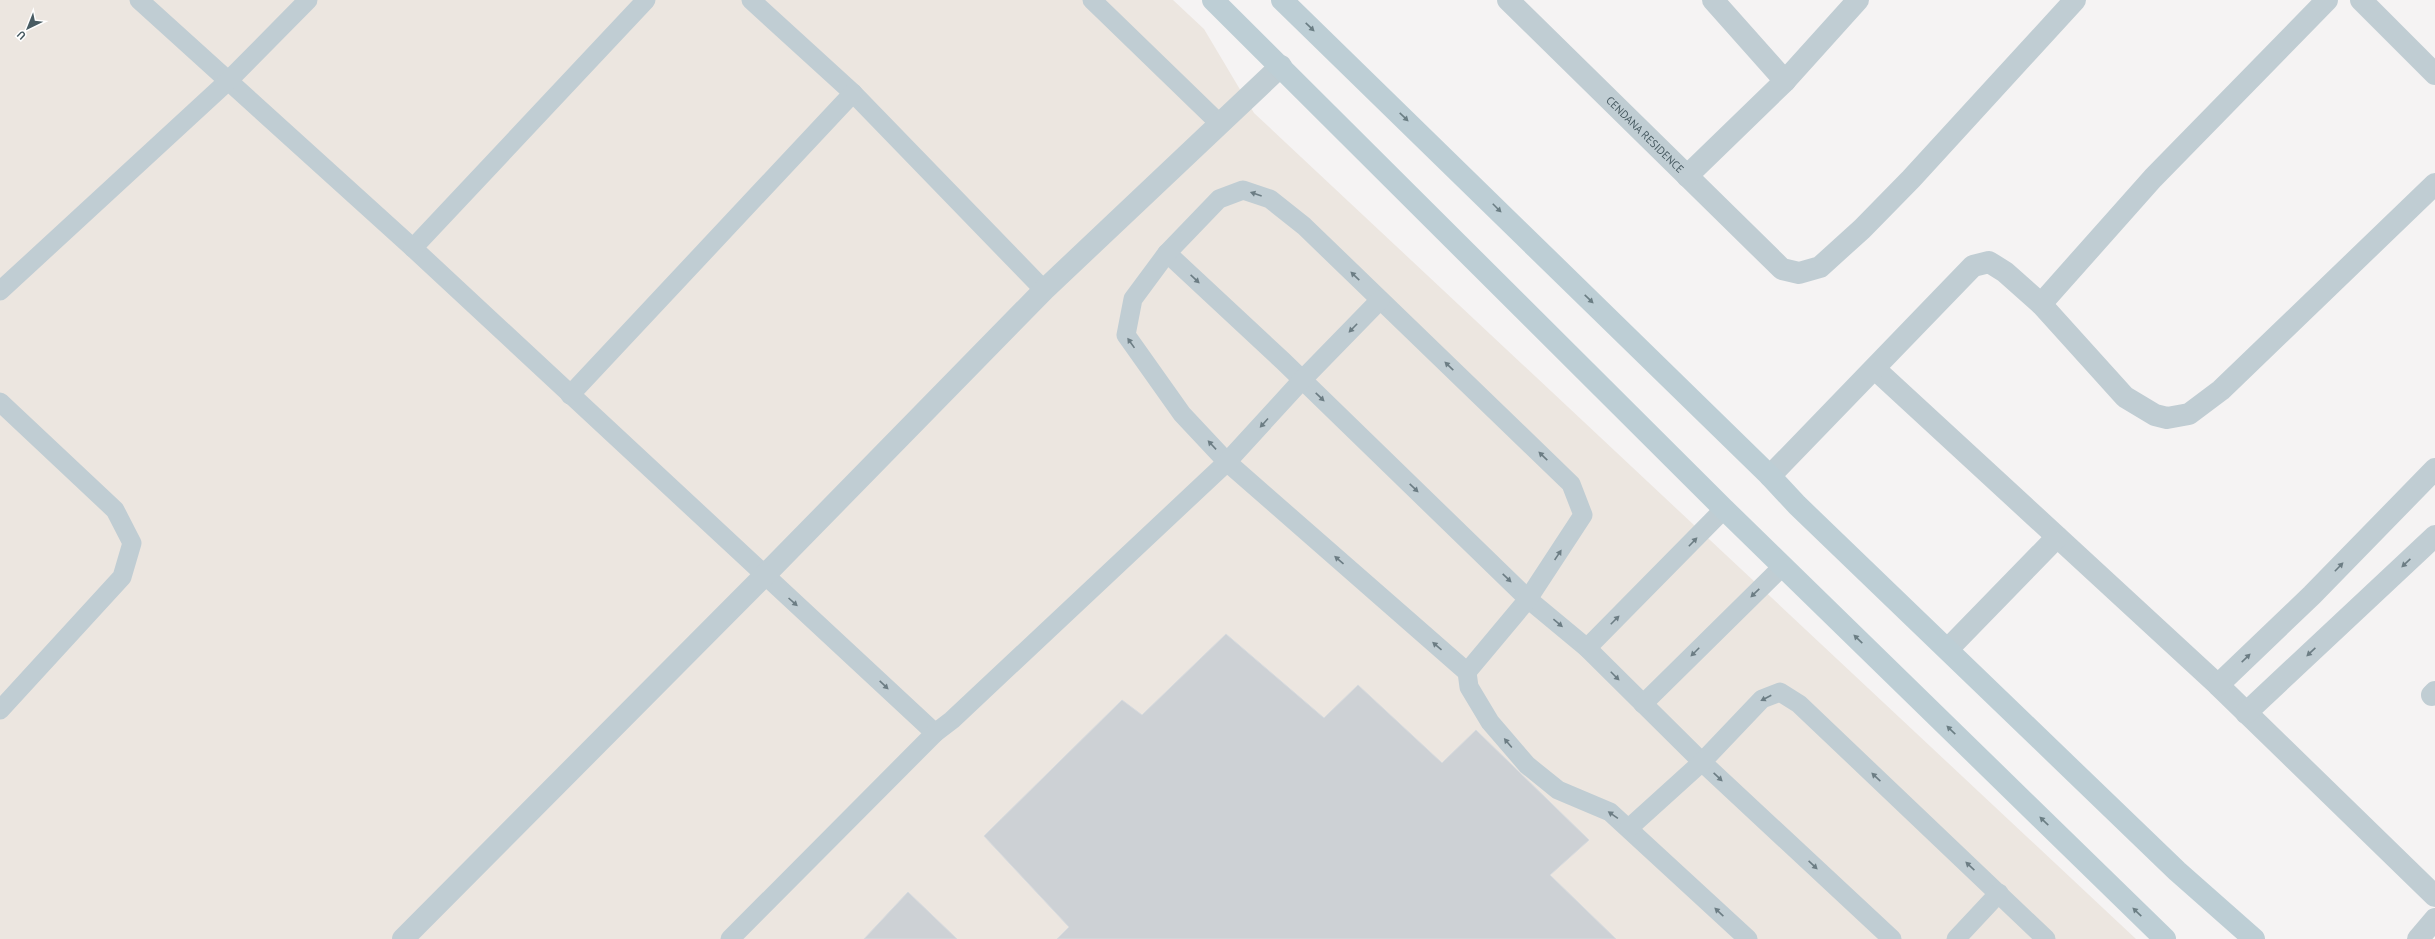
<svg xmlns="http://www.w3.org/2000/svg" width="2435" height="939" font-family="'PT Sans',sans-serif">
<rect width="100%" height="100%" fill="#f5f3f3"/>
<!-- commercial -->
<polygon fill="#ece6e0" points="0,0 1173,0 1204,29 1254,113 2136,939 0,939"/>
<!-- building -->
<g fill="#cdd1d5" stroke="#d6dade">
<polygon points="1226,634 1324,718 1358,685 1442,763 1476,730 1589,840 1550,875 1616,939 1057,939 1069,927 984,836 1122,700 1142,715"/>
<polygon points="908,892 957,939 864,939"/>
</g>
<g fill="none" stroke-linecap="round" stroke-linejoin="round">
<!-- lane -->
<g stroke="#c0cdd3" stroke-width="19">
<polyline points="139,0 413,248 935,733"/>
<polyline points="751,0 853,93 1044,290"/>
<polyline points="1092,0 1219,123"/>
<polyline points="413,248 646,0"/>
<polyline points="1167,253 1283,361 1528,599 1587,648 1702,762 1892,939"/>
<polyline points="0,291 228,81 308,0"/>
<polyline points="570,395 853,93"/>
<polyline points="0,402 115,510 132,543 122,577 0,710"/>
<polyline points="1587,648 1724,509"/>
<polyline points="1467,672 1528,599 1583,515 1571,484 1304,226 1270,199 1243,190 1219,199 1167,253 1133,299 1126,335 1182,414 1227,462 1467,672 1469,687 1490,722 1527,765 1558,790 1610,812 1748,939"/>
<polyline points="1643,704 1783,566"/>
<polyline points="1629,828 1702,762 1762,699 1780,692 1799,704 2046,939"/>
<polyline points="730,939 935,733 952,720 1227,462 1302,380 1380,300"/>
<polyline points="1956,939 1999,893"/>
</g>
<!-- street -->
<g stroke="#c0cdd3" stroke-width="22">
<path id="s1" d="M1508,0L1782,269L1799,273L1820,267L1862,229L1911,179L2075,0"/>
<polyline points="1713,0 1785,81"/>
<polyline points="2361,0 2435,74"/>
<polyline points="1687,176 1785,81 1858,0"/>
<polyline points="2041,304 2125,397 2155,415 2167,418 2189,414 2221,390 2435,184"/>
<polyline points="1875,369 2218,685 2435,896"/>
<polyline points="1770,476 1973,266 1989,262 2005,272 2041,304 2153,178 2327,0"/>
<polyline points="1948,649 2057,537"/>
<polyline points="2218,685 2312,595 2435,469"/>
<polyline points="2432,695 2435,692"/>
<polyline points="2246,713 2435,536"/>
<polyline points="403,939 764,576 1044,290 1281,66"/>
<polyline points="2418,939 2435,919"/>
</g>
<!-- secondary -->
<g stroke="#bdced5" stroke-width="22">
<polyline points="1213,0 1724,509 2165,939"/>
<polyline points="1282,0 1770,476 1797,505 2177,871 2254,939"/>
</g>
</g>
<!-- one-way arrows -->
<defs><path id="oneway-solid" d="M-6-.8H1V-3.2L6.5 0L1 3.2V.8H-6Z"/></defs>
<g fill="#6b7e84">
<use href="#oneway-solid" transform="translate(1310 27) rotate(44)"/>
<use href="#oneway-solid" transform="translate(1404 117) rotate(44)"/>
<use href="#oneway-solid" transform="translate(1497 208) rotate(45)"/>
<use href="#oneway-solid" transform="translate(1589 299) rotate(44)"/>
<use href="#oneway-solid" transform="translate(1858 639) rotate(-136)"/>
<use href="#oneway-solid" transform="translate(1951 730) rotate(-136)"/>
<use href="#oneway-solid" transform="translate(2044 821) rotate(-136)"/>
<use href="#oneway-solid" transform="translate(2137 912) rotate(-136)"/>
</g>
<g fill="#6c7d84">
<use href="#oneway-solid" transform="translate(1256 194) rotate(-161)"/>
<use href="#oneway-solid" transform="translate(1355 276) rotate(-136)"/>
<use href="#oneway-solid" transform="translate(1195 279) rotate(43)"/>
<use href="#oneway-solid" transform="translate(1353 328) rotate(134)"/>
<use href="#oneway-solid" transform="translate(1131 343) rotate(-125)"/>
<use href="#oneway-solid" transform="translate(1449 366) rotate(-136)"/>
<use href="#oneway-solid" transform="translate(1320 397) rotate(44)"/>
<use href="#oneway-solid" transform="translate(1264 423) rotate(132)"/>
<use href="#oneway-solid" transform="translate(1212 445) rotate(-133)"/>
<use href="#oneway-solid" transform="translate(1543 456) rotate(-136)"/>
<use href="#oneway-solid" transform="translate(1414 488) rotate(44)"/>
<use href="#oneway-solid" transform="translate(1693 542) rotate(-46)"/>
<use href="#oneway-solid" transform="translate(1558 555) rotate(-56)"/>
<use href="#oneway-solid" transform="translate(1339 560) rotate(-139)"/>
<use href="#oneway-solid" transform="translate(2406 563) rotate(137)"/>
<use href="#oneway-solid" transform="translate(2339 567) rotate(-46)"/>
<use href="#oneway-solid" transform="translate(1507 578) rotate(44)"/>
<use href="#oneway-solid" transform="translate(1755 593) rotate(136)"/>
<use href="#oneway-solid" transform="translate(793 602) rotate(42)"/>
<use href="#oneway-solid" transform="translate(1615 620) rotate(-45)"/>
<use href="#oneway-solid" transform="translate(1558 623) rotate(40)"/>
<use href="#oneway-solid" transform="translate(1437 646) rotate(-139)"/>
<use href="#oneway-solid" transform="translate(1695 652) rotate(135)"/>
<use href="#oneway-solid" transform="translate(2311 652) rotate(137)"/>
<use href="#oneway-solid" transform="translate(2246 658) rotate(-44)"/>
<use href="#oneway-solid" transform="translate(1615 676) rotate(45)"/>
<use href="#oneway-solid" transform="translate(884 685) rotate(44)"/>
<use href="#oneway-solid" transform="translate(1766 698) rotate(152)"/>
<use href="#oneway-solid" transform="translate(1508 743) rotate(-130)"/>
<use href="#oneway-solid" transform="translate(1718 777) rotate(43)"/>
<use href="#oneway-solid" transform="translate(1876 777) rotate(-137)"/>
<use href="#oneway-solid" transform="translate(1613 815) rotate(-145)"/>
<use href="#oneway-solid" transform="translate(1813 865) rotate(43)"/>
<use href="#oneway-solid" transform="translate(1970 866) rotate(-137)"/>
<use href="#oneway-solid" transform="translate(1719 912) rotate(-137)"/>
</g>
<g text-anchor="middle" stroke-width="3" stroke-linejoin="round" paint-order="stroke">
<!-- street labels -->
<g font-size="11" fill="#485b62" stroke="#fff">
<text dy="4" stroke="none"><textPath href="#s1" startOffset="192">CENDANA RESIDENCE</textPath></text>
</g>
</g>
<!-- north arrow -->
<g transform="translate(28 28) rotate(223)" stroke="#ffffff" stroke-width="3" paint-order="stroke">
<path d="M0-3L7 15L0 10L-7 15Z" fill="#485b62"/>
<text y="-6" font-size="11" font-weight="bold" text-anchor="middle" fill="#485b62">U</text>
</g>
</svg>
